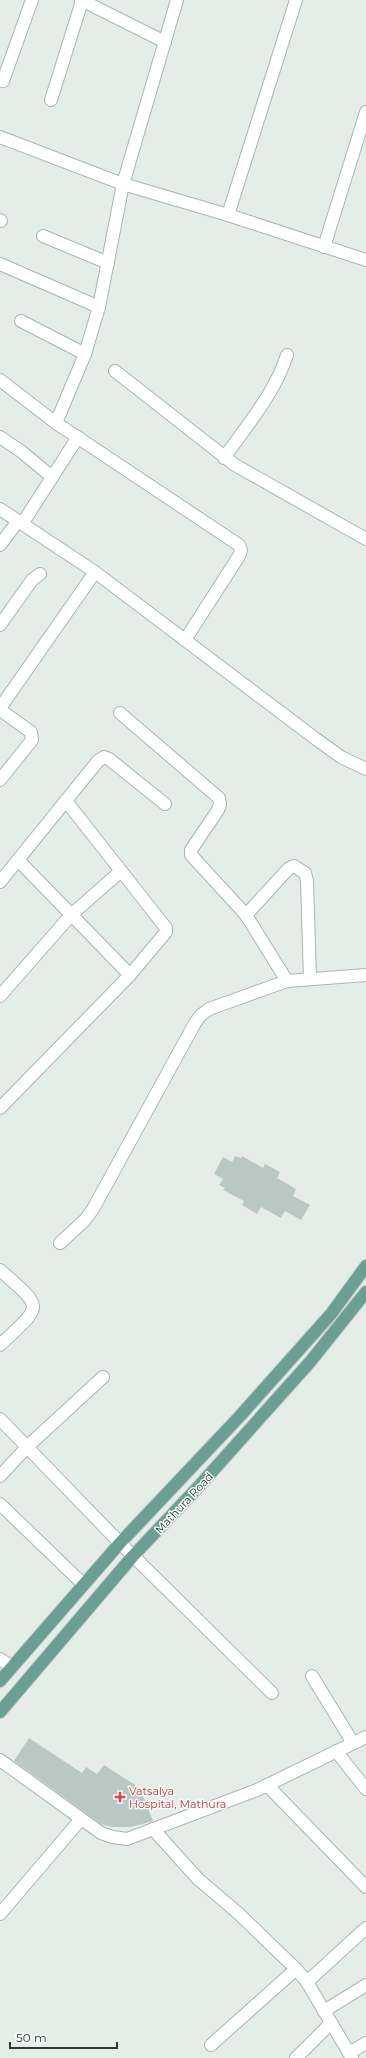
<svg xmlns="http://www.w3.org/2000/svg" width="366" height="2058" font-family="Montserrat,sans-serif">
<rect width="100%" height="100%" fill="#e5ede9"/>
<!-- building -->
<g fill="#bac8c3">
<polygon points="235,1156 241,1158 242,1156 263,1168 265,1164 280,1172 277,1178 296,1189 293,1196 310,1205 301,1220 285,1211 281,1218 261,1207 257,1214 242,1205 244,1201 223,1190 225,1188 219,1185 223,1179 214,1174 223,1157 232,1162"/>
<polygon points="29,1738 82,1773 86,1767 97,1774 104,1765 140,1788 153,1821 131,1827 112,1827 101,1824 14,1761"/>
</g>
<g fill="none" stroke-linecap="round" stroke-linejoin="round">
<defs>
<g id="minor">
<polyline points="81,0 165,42"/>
<polyline points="3,81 32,0"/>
<polyline points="51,100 82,1"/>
<polyline points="0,137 123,184 228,215 366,260"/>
<polyline points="228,215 296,0"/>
<polyline points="0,220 1,221"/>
<polyline points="43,236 108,263"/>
<polyline points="324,247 366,112"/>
<polyline points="0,264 99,307"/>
<polyline points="21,321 85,354"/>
<polyline points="115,371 235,465 366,539"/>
<polyline points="0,380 56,423 239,545 241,550 239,556 185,640"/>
<polyline points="56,423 85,354 99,307 123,184 177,0"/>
<polyline points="0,437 22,452 52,477"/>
<path d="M224,458C247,425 275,393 287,355"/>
<polyline points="0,509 95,572 316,739 341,757 366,769"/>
<polyline points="22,524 78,437"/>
<polyline points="0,545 18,521"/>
<polyline points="0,625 32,580 40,574"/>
<polyline points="0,708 95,572"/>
<polyline points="0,710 31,732 32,740 0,780"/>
<polyline points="120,713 219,798 220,804 218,810 191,850 191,855 246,915 287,981"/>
<polyline points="18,860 130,975"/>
<polyline points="0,882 98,761 104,757 109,759 165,804"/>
<polyline points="246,915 289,868 294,866 305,873 307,881 310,978"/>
<polyline points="0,996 71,915 121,871"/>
<polyline points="0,1108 130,975 166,932 166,928 66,801"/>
<polyline points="60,1243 85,1220 93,1209 195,1023 201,1015 209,1009 287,981 366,975"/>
<path d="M0,1270C45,1310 43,1304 0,1345"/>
<polyline points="0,1419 120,1543 272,1693"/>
<polyline points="0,1476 28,1446 103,1377"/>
<polyline points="0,1504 83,1584"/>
<polyline points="0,1659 12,1667"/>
<polyline points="312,1676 353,1743"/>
<polyline points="336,1751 366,1789"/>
<polyline points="0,1760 101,1833 113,1837 127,1839 257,1790 366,1737"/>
<polyline points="267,1785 366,1887"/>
<polyline points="153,1829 198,1879 238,1913 296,1969 307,1982 366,1928"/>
<polyline points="0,1914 81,1819"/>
<polyline points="307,1982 352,2058"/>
<polyline points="324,2011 366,1985"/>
<polyline points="211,2045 296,1969"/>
<polyline points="349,2053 366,2043"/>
<polyline points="296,2058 331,2023"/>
</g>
<g id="major">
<polyline points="0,1681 120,1543 240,1416 331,1314 366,1266"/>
<polyline points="0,1712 133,1556 200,1485 310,1362 366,1292"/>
</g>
</defs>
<!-- minor casing -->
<use href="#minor" stroke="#a8b5b0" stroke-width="14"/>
<!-- major casing -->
<use href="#major" stroke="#c2c9c7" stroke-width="14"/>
<!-- minor -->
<use href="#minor" stroke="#fff" stroke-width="12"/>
<!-- major -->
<use href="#major" stroke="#6c9f94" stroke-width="12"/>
</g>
<!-- markers -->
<path fill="#e0444e" stroke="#f5faf7" stroke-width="1.5" d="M118 1791h4v4h4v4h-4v4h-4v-4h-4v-4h4z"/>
<g text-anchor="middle" stroke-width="3" stroke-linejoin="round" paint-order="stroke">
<!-- street labels -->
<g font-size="11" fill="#253e38" stroke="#f5faf7">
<text transform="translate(184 1503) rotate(-47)" y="4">Mathura Road</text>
</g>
<!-- health labels -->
<g font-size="11" fill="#be3a42" stroke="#f5faf7" text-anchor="start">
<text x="129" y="1795">Vatsalya<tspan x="129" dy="13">Hospital, Mathura</tspan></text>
</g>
</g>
<!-- scale -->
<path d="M10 2042v6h107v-6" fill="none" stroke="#253e38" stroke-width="2"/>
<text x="16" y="2042" font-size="12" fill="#253e38" stroke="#f5faf7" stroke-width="3" paint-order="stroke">50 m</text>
</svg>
